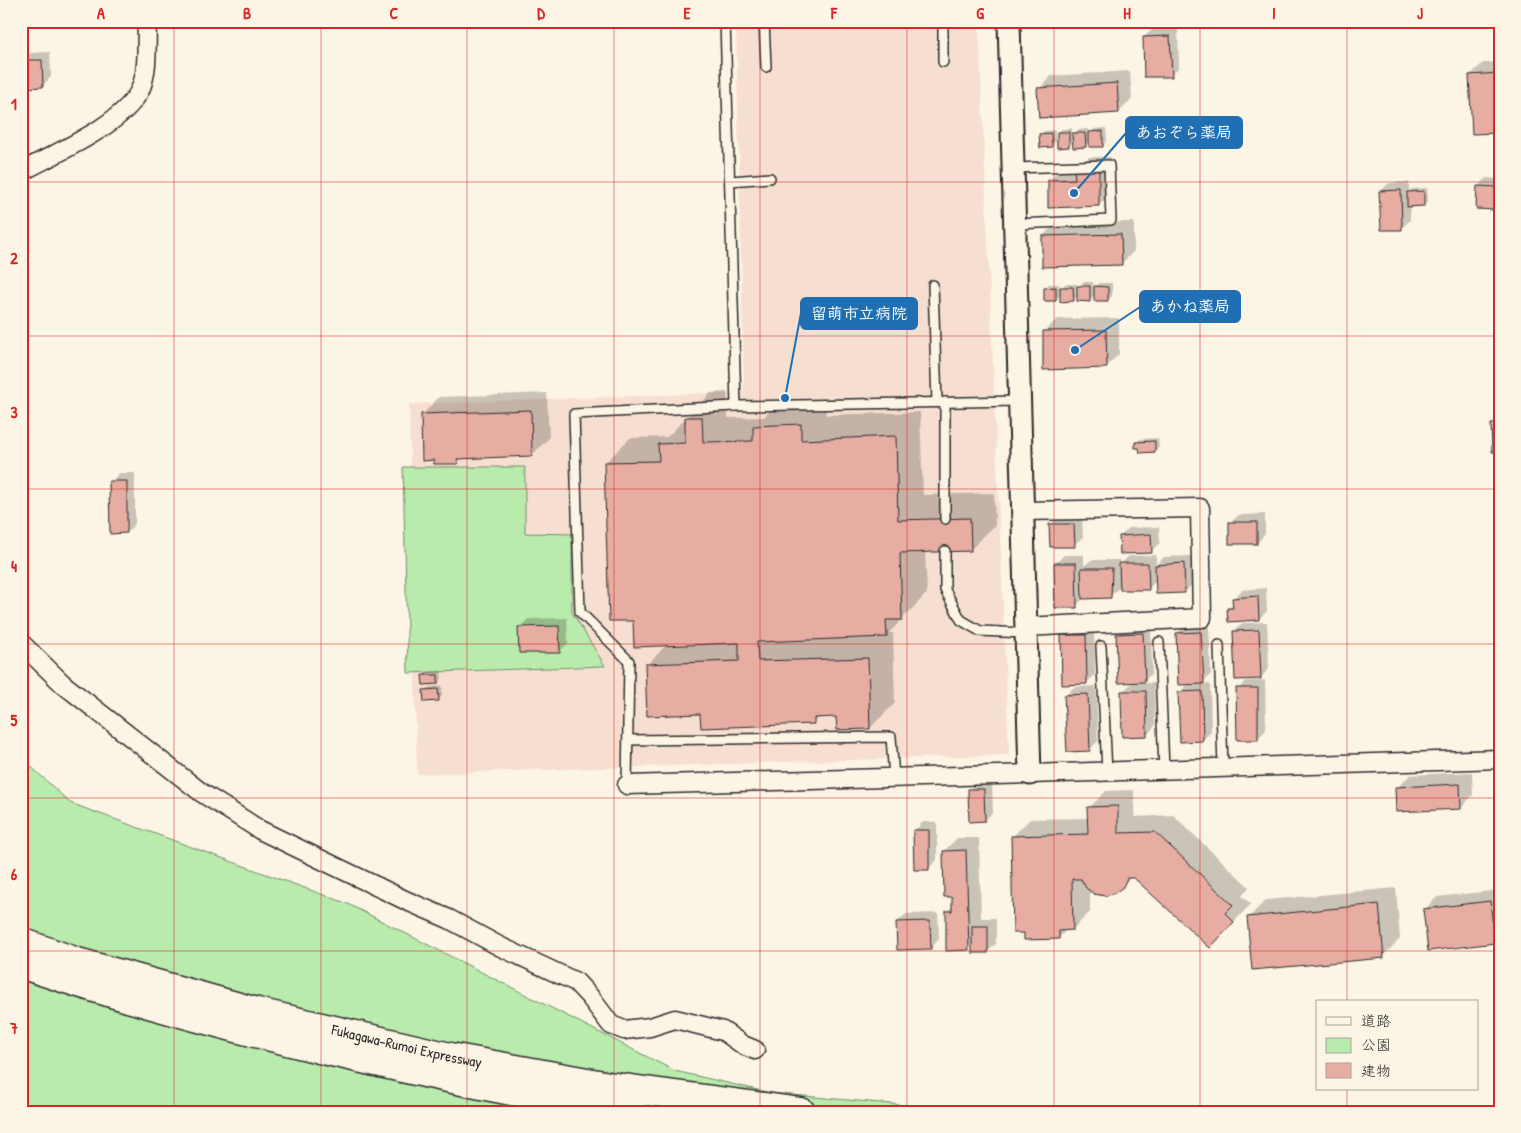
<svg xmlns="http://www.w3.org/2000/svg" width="1521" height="1133" font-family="'Patrick Hand','Klee One',sans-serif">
<rect width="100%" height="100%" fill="#fcf5e5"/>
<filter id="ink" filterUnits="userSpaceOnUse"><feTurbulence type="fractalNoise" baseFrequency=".02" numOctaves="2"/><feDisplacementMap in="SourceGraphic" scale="10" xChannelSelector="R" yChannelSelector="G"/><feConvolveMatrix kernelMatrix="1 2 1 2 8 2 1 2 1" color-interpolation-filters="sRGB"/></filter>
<g filter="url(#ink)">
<!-- built -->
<polygon fill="#f6dfd1" points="736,24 979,24 1009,755 417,774 409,404 744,392"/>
<!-- green -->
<g fill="#b9ebac" stroke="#728b6c">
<polygon points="403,467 525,467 525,533 572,534 572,612 605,666 408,673"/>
<polygon points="21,757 70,803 346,903 675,1071 771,1093 925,1107 929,1112 21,1112"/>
</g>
<!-- shadow -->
<g fill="#0003">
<polygon points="1178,28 1179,67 1171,75 1144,37 1153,29"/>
<polygon points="50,52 51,77 43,85 22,61 30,53"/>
<polygon points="1500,62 1500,131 1470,75 1483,63"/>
<polygon points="1130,71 1132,99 1119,112 1039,89 1051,76"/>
<polygon points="1072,128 1072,135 1077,130 1088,129 1089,134 1094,129 1106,128 1107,141 1103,145 1090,140 1085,146 1074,141 1069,146 1058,132 1062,129"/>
<polygon points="1055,130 1056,142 1052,145 1040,135 1044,131"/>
<polygon points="1089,157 1111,157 1112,192 1099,205 1049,180 1062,167 1079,167"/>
<polygon points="1487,178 1500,179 1500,203 1494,209 1478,186"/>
<polygon points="1409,182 1409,192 1412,189 1427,188 1428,201 1424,205 1410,205 1410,220 1402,228 1381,191 1389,183"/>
<polygon points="1134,222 1134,251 1121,264 1043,236 1056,223"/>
<polygon points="1083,282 1093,282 1093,289 1099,283 1112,283 1112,296 1108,300 1095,294 1089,300 1078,295 1073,300 1061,294 1056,300 1045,288 1049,284 1059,284 1060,290 1065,284 1077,284 1077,288"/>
<polygon points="1119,318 1119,354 1106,367 1044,332 1057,319"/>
<polygon points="727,392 728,418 764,417 779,401 826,400 826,415 920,412 923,495 994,493 995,525 970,550 925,551 927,593 889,633 893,633 895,703 870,728 837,716 820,716 813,723 702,713 647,665 667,644 634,619 605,463 630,438 667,437 711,393"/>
<polygon points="547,393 549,438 532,455 462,458 457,462 422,415 439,397"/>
<polygon points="1500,417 1500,451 1492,425"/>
<polygon points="1158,438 1159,447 1155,451 1141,446 1136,443 1140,439"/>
<polygon points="119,473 135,473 135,524 127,532 111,482"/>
<polygon points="1265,514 1265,534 1257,543 1230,523 1239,515"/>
<polygon points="1082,516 1083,537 1074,545 1050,525 1059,517"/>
<polygon points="1159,527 1160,543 1151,551 1121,536 1129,528"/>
<polygon points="1064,555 1084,555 1084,566 1091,560 1120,560 1120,565 1129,556 1156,555 1156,565 1164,557 1192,556 1193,583 1185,592 1157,580 1148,589 1121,586 1110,596 1085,597 1076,606 1055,564"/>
<polygon points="1266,588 1267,611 1259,619 1229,608 1234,603 1234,598 1242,590"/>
<polygon points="567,618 568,643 559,652 520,627 528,619"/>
<polygon points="1267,622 1269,669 1260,678 1234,631 1243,623"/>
<polygon points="1209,624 1211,674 1202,684 1210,684 1211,732 1202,740 1180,692 1189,683 1177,633 1186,625"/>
<polygon points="1126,626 1151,626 1152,673 1142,683 1154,683 1155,726 1147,735 1122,692 1133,682 1118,635"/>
<polygon points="1071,627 1094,627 1095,675 1086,683 1062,636"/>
<polygon points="441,671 442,679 438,683 424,676 427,672"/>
<polygon points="1265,680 1266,730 1258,738 1238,689 1246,681"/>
<polygon points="442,686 442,696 438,700 425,691 429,687"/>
<polygon points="1096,686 1098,741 1090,749 1066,695 1074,687"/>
<polygon points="1472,772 1473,795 1461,808 1397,788 1410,775"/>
<polygon points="977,781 992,781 993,812 985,820 969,790"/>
<polygon points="1134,790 1135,817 1173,815 1249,887 1242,896 1251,904 1227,929 1135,877 1131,877 1122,886 1090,889 1090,912 1073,929 1067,929 1059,938 1013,836 1030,819 1089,818 1089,808 1106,791"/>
<polygon points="923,822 937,822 937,860 928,869 915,830"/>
<polygon points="957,838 979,838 981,918 996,918 996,944 987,952 973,944 968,949 947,912 953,905 953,896 944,851"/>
<polygon points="1396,888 1400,939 1383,956 1249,917 1266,900"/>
<polygon points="1500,890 1500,936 1494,942 1424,910 1437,897"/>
<polygon points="938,913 939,939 931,948 897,922 906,914"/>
</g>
<!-- building -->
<g fill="#e7ada3" stroke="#2b2b2b">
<polygon points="1170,36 1172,77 1144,77 1143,37"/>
<polygon points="21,60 42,60 43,87 21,88"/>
<polygon points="1500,73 1500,133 1472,134 1469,75"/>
<polygon points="1117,83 1119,113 1039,118 1037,88"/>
<polygon points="1103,131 1103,147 1089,147 1089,132"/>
<polygon points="1057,132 1069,132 1069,147 1057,148"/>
<polygon points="1051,133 1052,147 1040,148 1039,134"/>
<polygon points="1072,133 1085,133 1086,147 1073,148"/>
<polygon points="1099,169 1099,206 1048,208 1048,180 1075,179 1074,170"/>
<polygon points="1477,186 1497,187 1495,210 1476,209"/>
<polygon points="1401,190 1402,230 1381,230 1379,191"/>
<polygon points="1424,191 1424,206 1407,207 1407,192"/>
<polygon points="1121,234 1122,265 1042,267 1042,236"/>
<polygon points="1077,286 1090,286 1090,302 1077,301"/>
<polygon points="1094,286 1108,287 1108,301 1094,301"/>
<polygon points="1056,287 1056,301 1044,301 1044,288"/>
<polygon points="1060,287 1073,287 1074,301 1060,302"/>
<polygon points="1106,330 1107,368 1043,370 1043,331"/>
<polygon points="531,410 532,456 457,459 458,464 434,464 434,460 422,461 421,414"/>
<polygon points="685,417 702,417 703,442 753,441 753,426 801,424 801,440 896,436 898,520 970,518 971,551 900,553 902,620 886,620 887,637 757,642 758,661 868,658 870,729 837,730 836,717 814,718 814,724 701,728 700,714 647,716 645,664 739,661 739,643 634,647 633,621 609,621 604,462 659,461 658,444 685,443"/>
<polygon points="1491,424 1500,424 1500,452 1492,452"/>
<polygon points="1155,441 1155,452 1140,453 1139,448 1135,448 1135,442"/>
<polygon points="109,481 127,481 127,533 110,534"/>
<rect x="1229" y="522" width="28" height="22"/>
<polygon points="1049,524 1074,524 1075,547 1050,547"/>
<polygon points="1151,534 1152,553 1120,554 1119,536"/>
<polygon points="1054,563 1076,563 1077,608 1055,608"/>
<polygon points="1119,563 1148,563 1149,590 1120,590"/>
<polygon points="1184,563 1185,593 1156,594 1155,565"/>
<polygon points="1081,568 1112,568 1111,598 1082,599"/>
<polygon points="1258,596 1259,620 1228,622 1227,608 1233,608 1232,598"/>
<polygon points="559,626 560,653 519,653 518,627"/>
<polygon points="1259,630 1261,679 1235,680 1233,631"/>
<polygon points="1201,632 1204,684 1178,685 1176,633"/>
<polygon points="1143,633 1145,682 1118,683 1116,634"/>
<polygon points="1061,635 1086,635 1087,684 1062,685"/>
<polygon points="422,675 438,675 438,684 423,685"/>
<polygon points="1236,688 1258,688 1258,740 1237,740"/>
<polygon points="438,689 439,701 424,702 423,690"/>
<polygon points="1121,691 1146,691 1147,736 1122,737"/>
<polygon points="1202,691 1203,741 1180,742 1178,692"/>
<polygon points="1088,694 1090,751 1067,752 1064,695"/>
<polygon points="1460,784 1461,809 1396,812 1395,787"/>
<polygon points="1496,784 1500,784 1500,808 1497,808"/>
<polygon points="968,789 984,789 985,821 969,822"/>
<polygon points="1118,806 1118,833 1155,832 1233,905 1225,913 1234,922 1210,948 1134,878 1127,878 1123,887 1115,893 1105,896 1094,894 1086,888 1081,879 1072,879 1073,930 1059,931 1059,939 1024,940 1024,933 1013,933 1011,836 1088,834 1087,807"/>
<polygon points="913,830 929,830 929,870 914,870"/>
<polygon points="966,850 969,950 946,951 946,911 952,911 952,897 944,897 943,851"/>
<polygon points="1490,901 1495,943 1428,951 1423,909"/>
<polygon points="1379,904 1384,958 1252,970 1247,917"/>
<polygon points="930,921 931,949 897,950 896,922"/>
<rect x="972" y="926" width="16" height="27"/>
</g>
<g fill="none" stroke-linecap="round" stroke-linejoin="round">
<defs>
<g id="service">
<polyline points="725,21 736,406 1019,401"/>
<polyline points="764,21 766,67"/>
<polyline points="943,21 943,62"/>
<polyline points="1013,168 1109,165 1111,220 1015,224"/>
<polyline points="730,181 770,178"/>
<polyline points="933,285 937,402"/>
<polyline points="945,519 945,402"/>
<polyline points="945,551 945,590 961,620 980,631 1026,633"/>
<polyline points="1159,642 1164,770"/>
<polyline points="1219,645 1223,768"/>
<polyline points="1101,646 1107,772"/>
<polyline points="628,740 891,737 894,778"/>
<polyline points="627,785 629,661 580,612 574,414 736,406"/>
</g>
<g id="minor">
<path d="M21,172C55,153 123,125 140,90C149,70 146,42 147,21"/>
<polyline points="1022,511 1200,508 1202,618 1025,627"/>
<polyline points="21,643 63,684 202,793 260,830 407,901 449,919 499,946 576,982 590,997 611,1025 624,1030 650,1027 675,1019 723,1031 743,1045 755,1050"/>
<polyline points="627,785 1030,774 1500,759"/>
</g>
<polyline id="tertiary" points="1009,21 1030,774"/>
<g id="motorway">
<path id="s1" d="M21,942L77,962L257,1012L450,1057L609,1086L801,1112"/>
<path d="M21,964C120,998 221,1025 323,1050C426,1074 529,1097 634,1112"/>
</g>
</defs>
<!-- service casing -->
<use href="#service" stroke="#2b2b2b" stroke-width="12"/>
<!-- minor casing -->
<use href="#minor" stroke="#2b2b2b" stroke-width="21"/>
<!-- tertiary casing -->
<use href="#tertiary" stroke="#2b2b2b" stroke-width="25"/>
<!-- motorway casing -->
<use href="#motorway" stroke="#2b2b2b" stroke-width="31"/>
<!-- service -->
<use href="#service" stroke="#fcf5e5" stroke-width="9"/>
<!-- minor -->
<use href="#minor" stroke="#fcf5e5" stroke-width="18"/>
<!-- tertiary -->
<use href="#tertiary" stroke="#fcf5e5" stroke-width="21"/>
<!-- motorway -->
<use href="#motorway" stroke="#fcf5e5" stroke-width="28"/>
</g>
</g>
<!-- grid -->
<path fill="none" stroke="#d62828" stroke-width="1" stroke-opacity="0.55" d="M174,21V1112M321,21V1112M467,21V1112M614,21V1112M760,21V1112M907,21V1112M1054,21V1112M1200,21V1112M1347,21V1002M21,182H1500M21,336H1500M21,489H1500M21,644H1500M21,798H1500M21,951H1500M1347,1089V1112"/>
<g text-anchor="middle" stroke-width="5" stroke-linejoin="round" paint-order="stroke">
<!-- street labels -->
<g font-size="15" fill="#2b2b2b" stroke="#fcf5e5">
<text dy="5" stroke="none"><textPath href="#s1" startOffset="400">Fukagawa-Rumoi Expressway</textPath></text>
</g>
</g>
<!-- callouts -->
<path fill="none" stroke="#1f6fb2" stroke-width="2" d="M1074 193L1126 133M1075 350L1140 307M785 398L801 313"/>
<g fill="#1f6fb2" stroke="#fcf5e5" stroke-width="2">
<circle cx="1074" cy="193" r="5"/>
<circle cx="1075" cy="350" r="5"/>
<circle cx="785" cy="398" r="5"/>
</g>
<g fill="#1f6fb2" stroke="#1f6fb2" stroke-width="2">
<rect x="1126" y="117" width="116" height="31" rx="5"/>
<rect x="1140" y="291" width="100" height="31" rx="5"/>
<rect x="801" y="298" width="116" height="31" rx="5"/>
</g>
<g font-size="16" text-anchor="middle" font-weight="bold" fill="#fff">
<text x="1184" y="138">あおぞら薬局</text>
<text x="1190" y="312">あかね薬局</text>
<text x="859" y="319">留萌市立病院</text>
</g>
<!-- margin -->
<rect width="1521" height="1133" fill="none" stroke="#fcf5e5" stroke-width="55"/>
<!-- legend -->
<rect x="1316" y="1000" width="162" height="90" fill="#fcf5e5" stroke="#a8a49b"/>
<rect x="1326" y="1017" width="25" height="8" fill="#fcf5e5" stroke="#a8a49b"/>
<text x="1361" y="1026" font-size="15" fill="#2b2b2b">道路</text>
<rect x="1326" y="1038" width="25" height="15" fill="#b9ebac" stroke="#a8a49b"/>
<text x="1361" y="1050" font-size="15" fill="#2b2b2b">公園</text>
<rect x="1326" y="1063" width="25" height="15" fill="#e7ada3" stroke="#a8a49b"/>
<text x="1361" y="1076" font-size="15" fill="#2b2b2b">建物</text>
<rect x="28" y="28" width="1466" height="1078" fill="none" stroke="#d62828" stroke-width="2"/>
<g font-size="16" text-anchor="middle" font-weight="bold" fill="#d62828">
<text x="101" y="19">A</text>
<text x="247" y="19">B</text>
<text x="394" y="19">C</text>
<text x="541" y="19">D</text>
<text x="687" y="19">E</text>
<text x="834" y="19">F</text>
<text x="980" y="19">G</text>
<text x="1127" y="19">H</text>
<text x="1274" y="19">I</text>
<text x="1420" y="19">J</text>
<text x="14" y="110">1</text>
<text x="14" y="264">2</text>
<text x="14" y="418">3</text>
<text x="14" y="572">4</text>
<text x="14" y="726">5</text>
<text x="14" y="880">6</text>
<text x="14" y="1034">7</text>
</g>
</svg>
